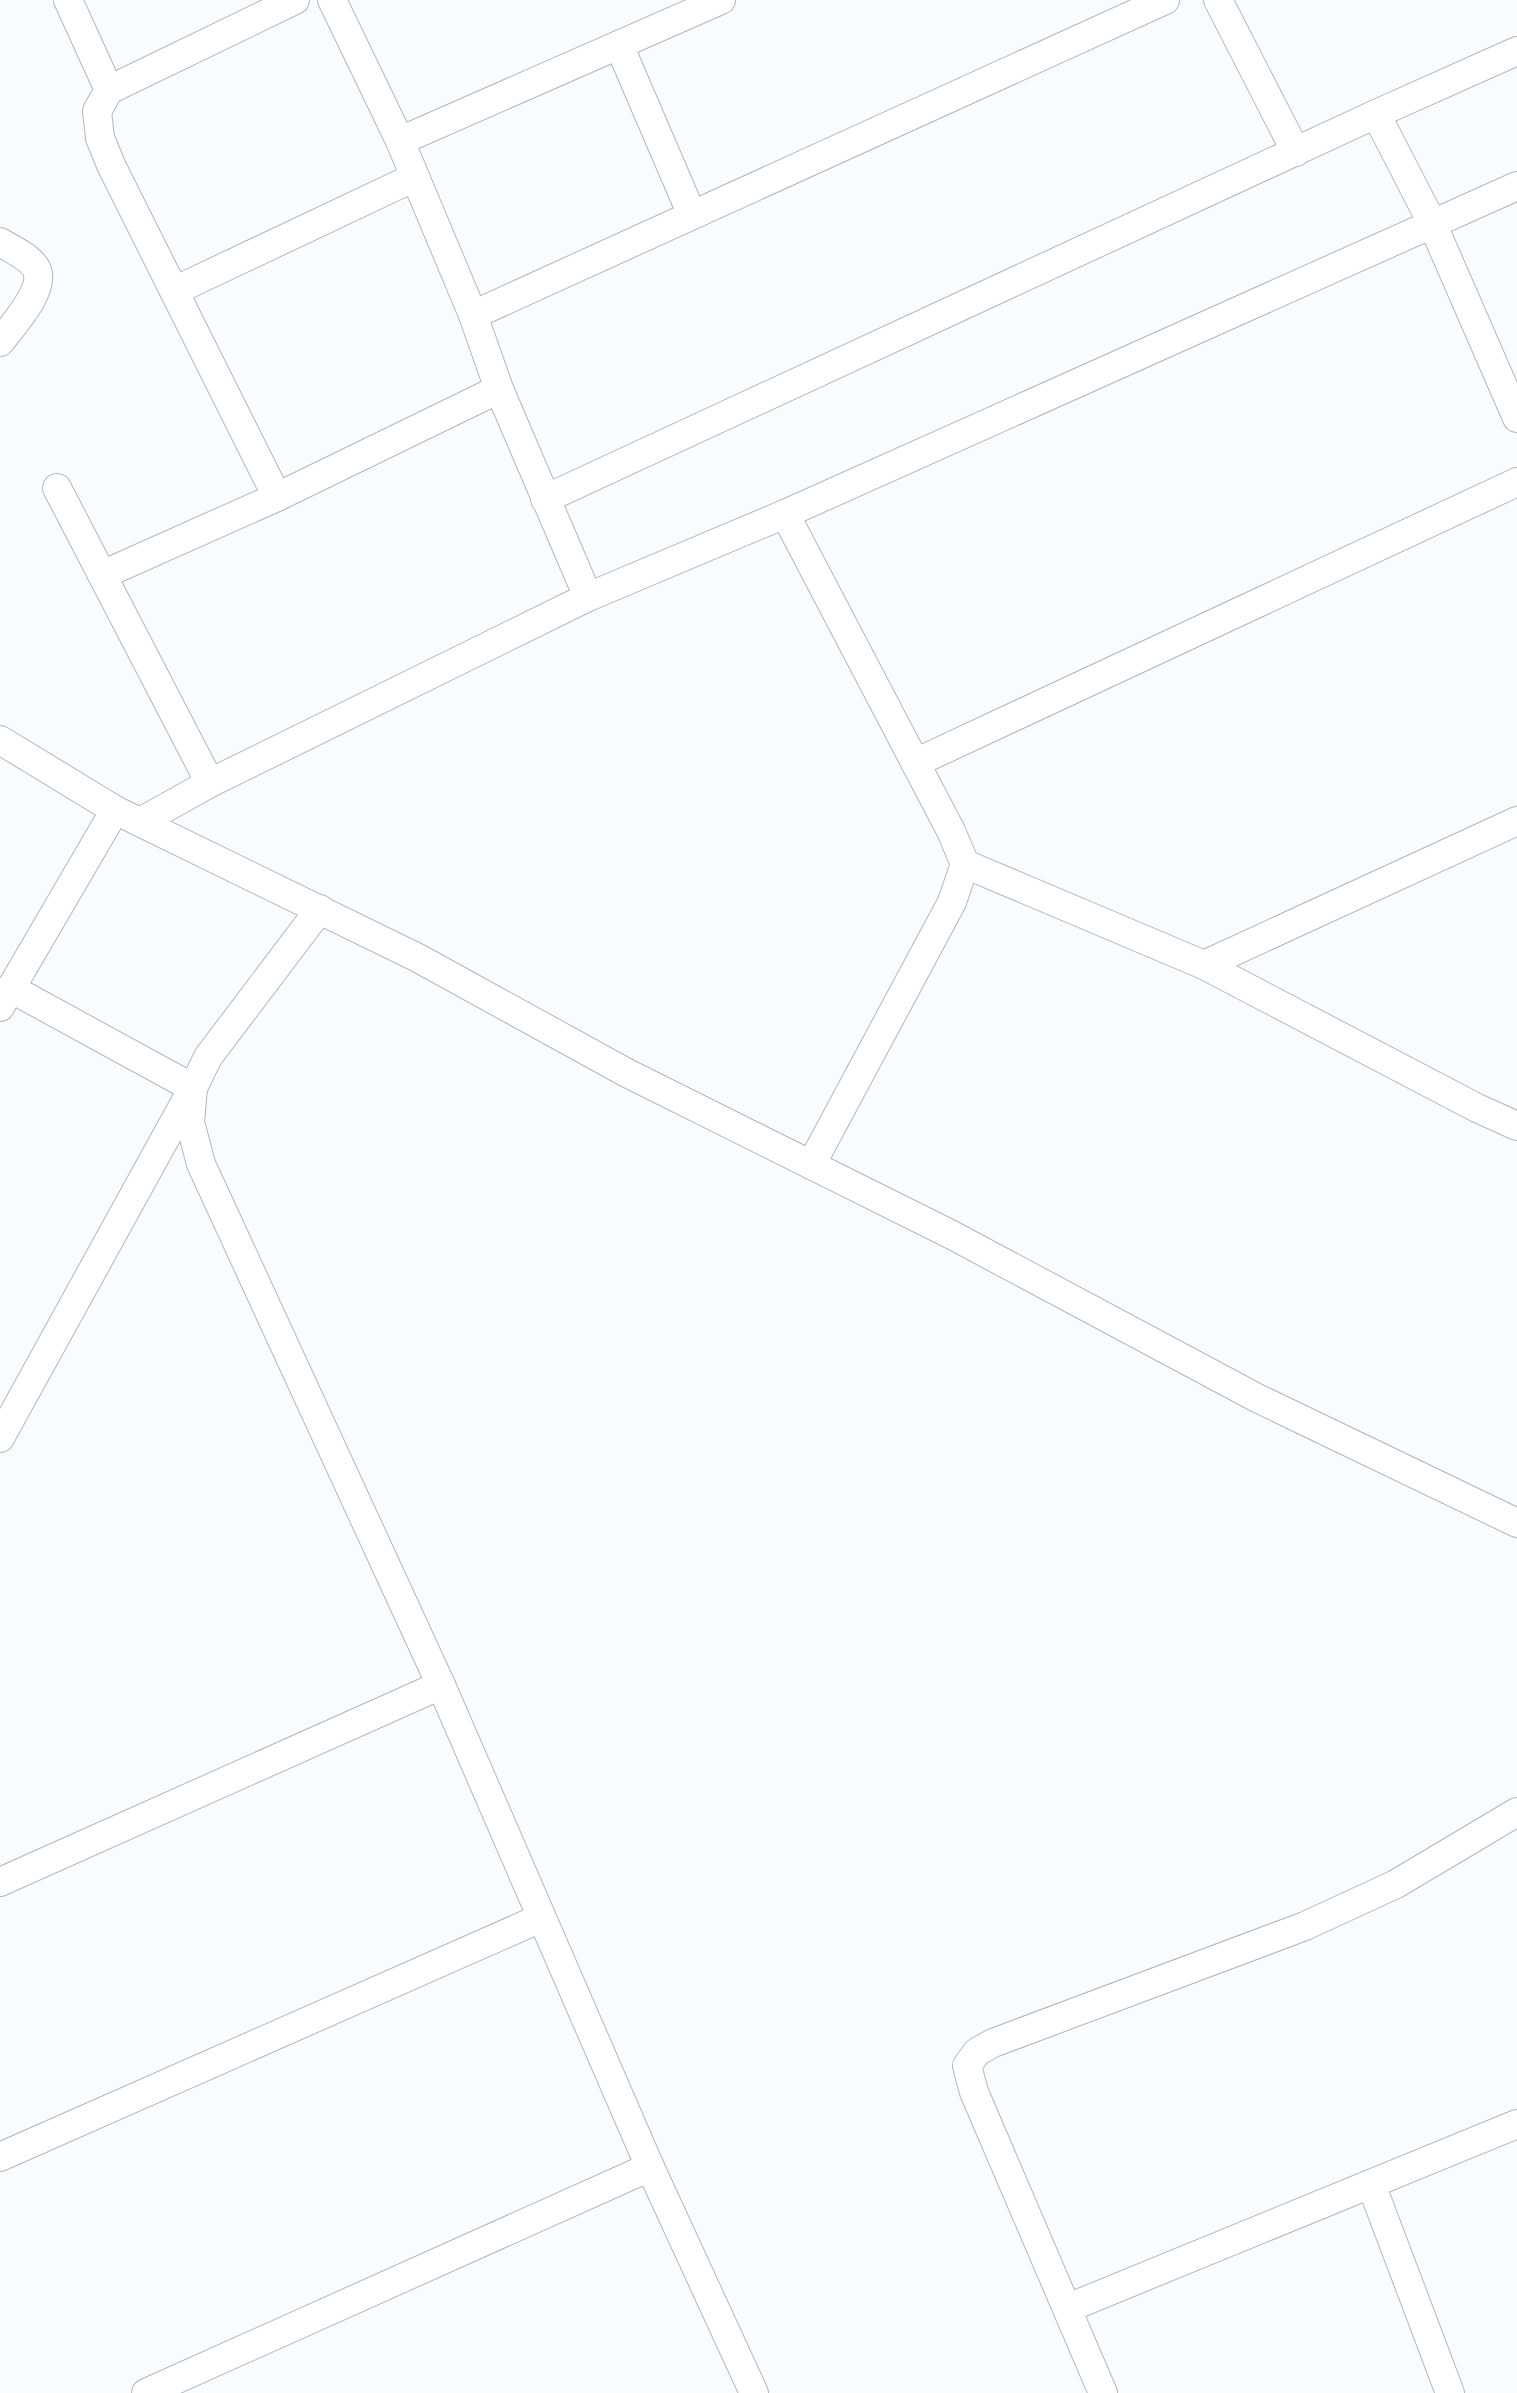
<svg xmlns="http://www.w3.org/2000/svg" width="1517" height="2393" font-family="'Sofia Sans Condensed',sans-serif">
<rect width="100%" height="100%" fill="#f9fcff"/>
<g fill="none" stroke-linecap="round" stroke-linejoin="round">
<defs>
<g id="minor">
<polyline points="68,0 109,90"/>
<polyline points="332,0 400,141 473,315 499,389 588,597"/>
<polyline points="1218,0 1296,152"/>
<polyline points="619,45 692,215"/>
<polyline points="1376,114 1432,223 1517,418"/>
<polyline points="400,141 721,0"/>
<path d="M0,242C11,249 32,258 37,270C45,291 12,326 0,342"/>
<polyline points="174,291 415,177"/>
<polyline points="473,315 1165,0"/>
<polyline points="57,488 210,783"/>
<polyline points="277,497 111,165 100,138 97,111 109,90 295,0"/>
<polyline points="545,499 1376,114 1517,51"/>
<polyline points="785,514 951,831 965,864 952,902 811,1165"/>
<polyline points="102,575 277,497 499,389"/>
<polyline points="0,740 115,810 418,958 627,1073 952,1235 1257,1398 1517,1523"/>
<polyline points="915,763 1517,482"/>
<polyline points="140,822 210,783 588,597 785,514 1517,186"/>
<polyline points="965,864 1204,965 1477,1108 1517,1126"/>
<polyline points="320,909 208,1057 193,1088 190,1122 201,1164 441,1685 650,2167 754,2393"/>
<polyline points="1204,965 1517,821"/>
<polyline points="0,1007 115,810"/>
<polyline points="0,1438 193,1088 10,988"/>
<polyline points="0,1882 441,1685"/>
<polyline points="0,2157 541,1918"/>
<polyline points="1371,2184 1450,2393"/>
<polyline points="1068,2308 1517,2124"/>
<polyline points="146,2393 650,2167"/>
<polyline points="1103,2393 974,2092 967,2066 977,2052 993,2043 1305,1926 1396,1884 1517,1812"/>
</g>
</defs>
<!-- minor casing -->
<use href="#minor" stroke="#b1b7be" stroke-width="30"/>
<!-- minor -->
<use href="#minor" stroke="#fff" stroke-width="28"/>
</g>
</svg>
